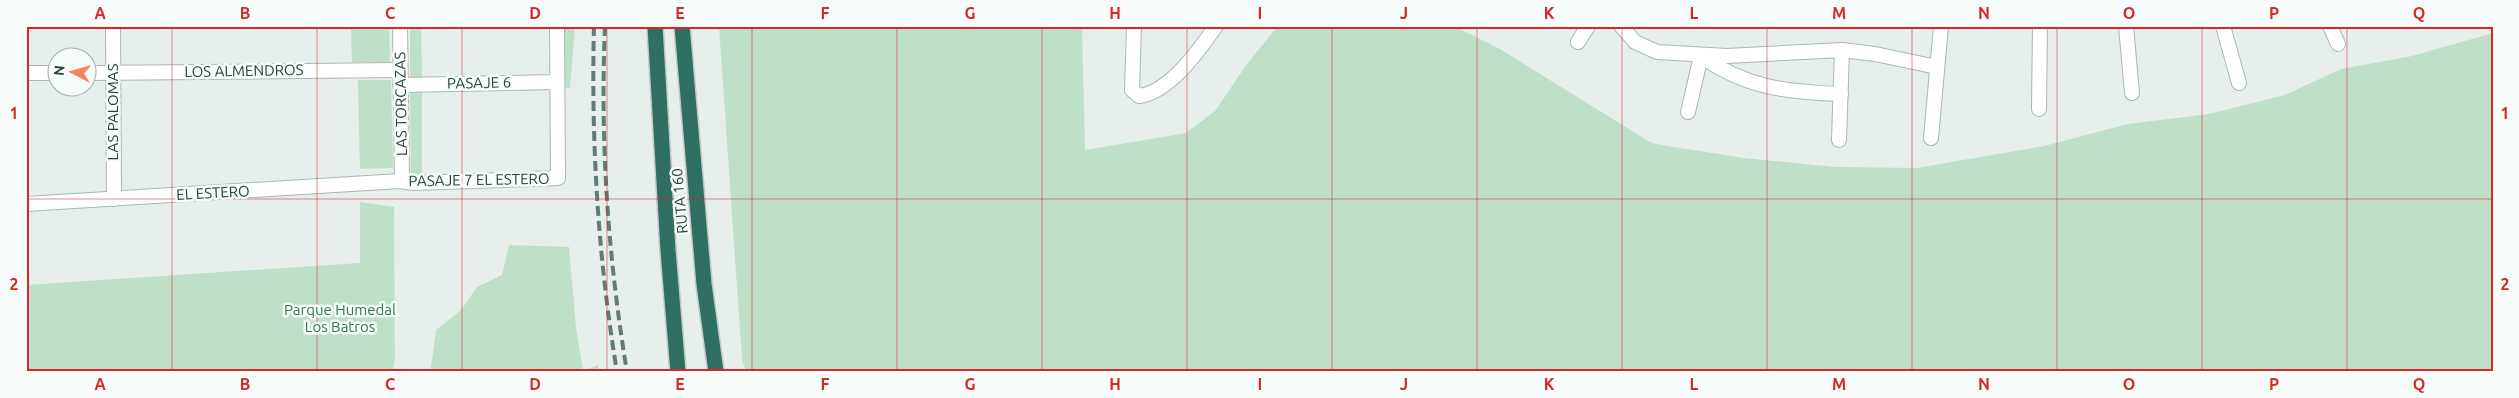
<svg xmlns="http://www.w3.org/2000/svg" width="2519" height="398" font-family="Ubuntu,sans-serif">
<rect width="100%" height="100%" fill="#e6efeb"/>
<!-- green -->
<g fill="#bfe0c8">
<polygon points="351,26 389,26 390,62 352,62"/>
<polygon points="410,26 421,26 422,78 410,79"/>
<polygon points="563,26 575,26 570,88 563,88"/>
<polygon points="719,26 1082,26 1085,150 1186,133 1215,111 1247,64 1278,26 1454,26 1500,49 1650,142 1661,145 1744,158 1835,167 1917,168 2044,146 2128,124 2209,114 2285,95 2341,69 2412,56 2493,33 2493,372 746,372 742,359"/>
<polygon points="358,80 391,80 393,168 360,169"/>
<polygon points="410,91 422,91 422,179 411,179"/>
<polygon points="360,202 394,207 395,358 392,372 26,372 26,285 360,263"/>
<polygon points="509,245 569,247 576,327 583,371 598,365 600,372 433,372 431,367 436,330 461,310 477,287 502,275"/>
</g>
<g fill="none" stroke-linecap="round" stroke-linejoin="round">
<defs>
<g id="street">
<polyline points="113,26 114,199"/>
<polyline points="400,26 402,177 400,181"/>
<path d="M1134,26L1132,90L1139,96C1169,93 1200,49 1216,26"/>
<polyline points="1621,26 1635,42 1657,52 1727,56 1842,50 1875,54 1937,67"/>
<polyline points="2126,26 2132,93"/>
<polyline points="2223,26 2239,83"/>
<polyline points="2330,26 2338,44"/>
<polyline points="1578,42 1588,26"/>
<path d="M1701,56C1746,88 1787,92 1841,94"/>
<polyline points="26,73 58,73"/>
<polyline points="88,73 400,70"/>
<polyline points="400,85 557,82"/>
<polyline points="2039,109 2040,26"/>
<polyline points="1688,112 1701,56"/>
<polyline points="1931,138 1941,26"/>
<polyline points="1839,140 1842,50"/>
<polyline points="26,204 400,181 413,183 558,178 557,26"/>
</g>
<g id="highway">
<polyline points="655,26 668,250 678,372"/>
<polyline points="682,26 704,284 716,372"/>
</g>
</defs>
<!-- street casing -->
<use href="#street" stroke="#a8b8b2" stroke-width="16"/>
<!-- highway casing -->
<use href="#highway" stroke="#c2cac8" stroke-width="18"/>
<!-- street -->
<use href="#street" stroke="#fff" stroke-width="14"/>
<!-- highway -->
<use href="#highway" stroke="#2f6f62" stroke-width="15"/>
<!-- rail -->
<g stroke="#5f7d75" stroke-width="4" stroke-dasharray="10 5" stroke-linecap="butt">
<path d="M594,26C591,142 598,258 617,372"/>
<path d="M605,26C600,142 608,258 627,372"/>
</g>
</g>
<!-- grid -->
<path fill="none" stroke="#d62828" stroke-width="1" stroke-opacity="0.55" d="M172,26V372M317,26V372M462,26V372M607,26V372M752,26V372M897,26V372M1042,26V372M1187,26V372M1332,26V372M1477,26V372M1622,26V372M1767,26V372M1912,26V372M2057,26V372M2202,26V372M2347,26V372M26,199H2493"/>
<g text-anchor="middle" stroke-width="5" stroke-linejoin="round" paint-order="stroke">
<!-- street labels -->
<g font-size="15" fill="#24423a" stroke="#f7fbf9">
<text transform="translate(244 71) rotate(-1)" y="5">LOS ALMENDROS</text>
<text transform="translate(479 83) rotate(-1)" y="5">PASAJE 6</text>
<text transform="translate(401 104) rotate(-91)" y="5">LAS TORCAZAS</text>
<text transform="translate(113 112) rotate(-90)" y="5">LAS PALOMAS</text>
<text transform="translate(479 180) rotate(-1)" y="5">PASAJE 7 EL ESTERO</text>
<text transform="translate(213 193) rotate(-3)" y="5">EL ESTERO</text>
<text transform="translate(680 201) rotate(-95)" y="5">RUTA 160</text>
</g>
<!-- park labels -->
<g font-size="15" fill="#2d7a4b" stroke="#f7fbf9">
<text x="340" y="315">Parque Humedal<tspan x="340" dy="17">Los Batros</tspan></text>
</g>
</g>
<!-- border -->
<rect width="2519" height="398" fill="none" stroke="#f7fbf9" stroke-width="55"/>
<!-- north arrow -->
<g transform="translate(72 72) rotate(276)"><circle r="24" fill="#f7fbf9" stroke="#a3b1ad"/>
<path d="M0-4L9 19L0 12L-9 19Z" fill="#f4845f"/>
<text y="-8" font-size="14" font-weight="bold" text-anchor="middle" fill="#24423a">N</text>
</g>
<rect x="28" y="28" width="2464" height="342" fill="none" stroke="#d62828" stroke-width="2"/>
<g font-size="16" text-anchor="middle" font-weight="bold" fill="#d62828">
<text x="100" y="19">A</text>
<text x="245" y="19">B</text>
<text x="390" y="19">C</text>
<text x="535" y="19">D</text>
<text x="680" y="19">E</text>
<text x="825" y="19">F</text>
<text x="970" y="19">G</text>
<text x="1115" y="19">H</text>
<text x="1260" y="19">I</text>
<text x="1404" y="19">J</text>
<text x="1549" y="19">K</text>
<text x="1694" y="19">L</text>
<text x="1839" y="19">M</text>
<text x="1984" y="19">N</text>
<text x="2129" y="19">O</text>
<text x="2274" y="19">P</text>
<text x="2419" y="19">Q</text>
<text x="14" y="119">1</text>
<text x="2505" y="119">1</text>
<text x="14" y="290">2</text>
<text x="2505" y="290">2</text>
<text x="100" y="390">A</text>
<text x="245" y="390">B</text>
<text x="390" y="390">C</text>
<text x="535" y="390">D</text>
<text x="680" y="390">E</text>
<text x="825" y="390">F</text>
<text x="970" y="390">G</text>
<text x="1115" y="390">H</text>
<text x="1260" y="390">I</text>
<text x="1404" y="390">J</text>
<text x="1549" y="390">K</text>
<text x="1694" y="390">L</text>
<text x="1839" y="390">M</text>
<text x="1984" y="390">N</text>
<text x="2129" y="390">O</text>
<text x="2274" y="390">P</text>
<text x="2419" y="390">Q</text>
</g>
</svg>
